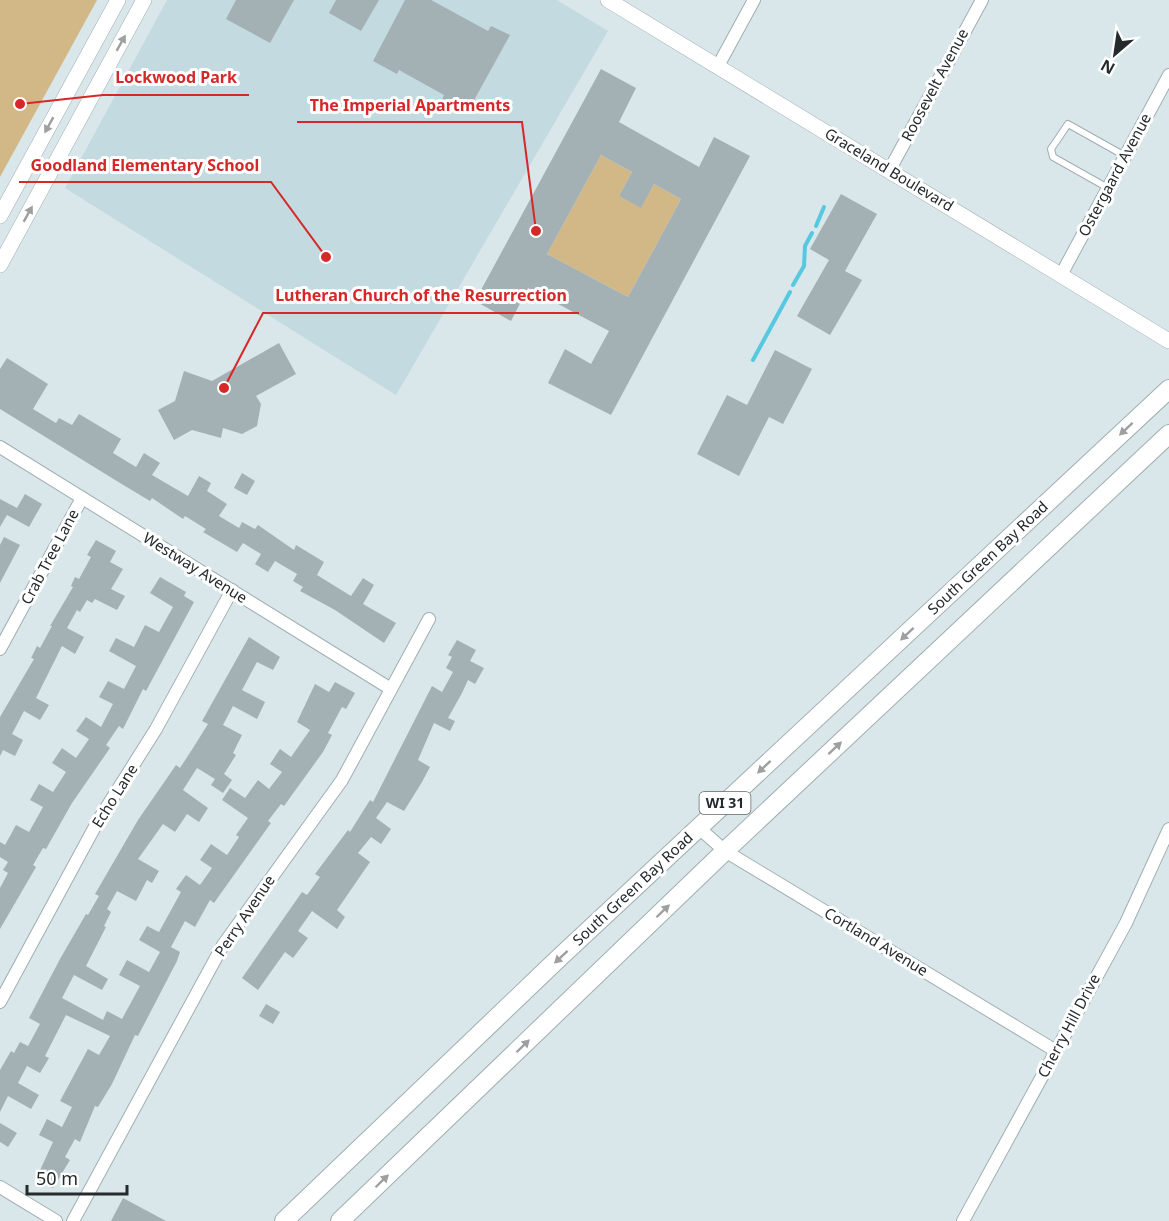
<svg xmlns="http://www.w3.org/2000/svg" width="1169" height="1221" font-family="'Noto Sans',sans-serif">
<rect width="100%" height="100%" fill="#d9e7eb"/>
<!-- built -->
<polygon fill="#c3dae0" points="167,0 557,0 608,31 396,395 65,188"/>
<!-- green -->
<g fill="#d3b887">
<polygon points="0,0 97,0 0,177"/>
<polygon points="601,155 632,172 619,196 641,207 654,184 681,199 628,297 547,254"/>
</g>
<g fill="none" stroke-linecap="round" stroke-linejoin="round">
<!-- stream -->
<g stroke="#56c9e1" stroke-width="4">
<polyline points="816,226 824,207"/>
<polyline points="793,285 804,266 805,246 812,233"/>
<polyline points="753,360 790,292"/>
</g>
</g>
<!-- building -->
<g fill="#a3b1b4" fill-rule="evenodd">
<polygon points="236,0 294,0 270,43 226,19"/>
<polygon points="336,0 379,0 361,31 329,13"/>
<polygon points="405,0 431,0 488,31 491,26 510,35 467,113 442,100 444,95 399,70 397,74 373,61"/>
<path d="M601,69L636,88L619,122L699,167L714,137L750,156L611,415L548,383L565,349L591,364L609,331L528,288L511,321L475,301ZM601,155L632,172L619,196L641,208L654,184L681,199L628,297L547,254Z"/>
<polygon points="841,194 877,214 845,271 862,280 830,335 797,316 829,260 810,249"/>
<polygon points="279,343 296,374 256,396 261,404 257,426 242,434 223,428 221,438 192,430 174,440 158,410 175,401 184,371 212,381"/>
<polygon points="775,350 812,369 783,424 769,417 739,476 697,454 727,395 747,405"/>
<polygon points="7,358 48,384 33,409 56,423 59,418 72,425 79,414 121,439 113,453 136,467 144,453 160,463 152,475 188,496 199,476 211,483 207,491 227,504 219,516 239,528 242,522 255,529 258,525 294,550 296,545 324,562 317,575 351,596 363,578 374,585 363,604 396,623 384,643 335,610 300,591 303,587 293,581 297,574 275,561 268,572 255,564 261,554 243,543 237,552 203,532 206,529 185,516 183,519 152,498 150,501 120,483 0,409 0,369"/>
<polygon points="242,473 255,481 247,495 234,488"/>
<polygon points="25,494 42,504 29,527 7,515 0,527 0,499 17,508"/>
<polygon points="4,537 20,545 0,583 0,545"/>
<polygon points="96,540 116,551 110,562 123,569 111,589 125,596 117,610 95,599 92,603 87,600 80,612 77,610 67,628 84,637 75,654 62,646 36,698 49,705 40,720 24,711 12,734 23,740 15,756 3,750 0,756 0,717 34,659 31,658 37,646 40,648 52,626 50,626 73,587 71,586 75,577 79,579 91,557 87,555"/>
<polygon points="160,577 186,592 184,596 194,602 146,691 143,689 123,729 119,726 106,745 110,748 72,803 46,849 43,848 33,865 36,867 0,929 0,888 8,873 3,870 8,862 0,857 0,842 5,845 16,825 29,832 43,807 30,800 39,784 53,792 66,772 52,763 62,748 76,758 89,739 76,731 86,717 101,727 113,704 99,697 108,681 124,689 136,666 109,651 116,638 134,647 145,625 159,632 173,607 150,593"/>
<polygon points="249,637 280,657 273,670 257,662 242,690 265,702 257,719 233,706 223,725 242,735 233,753 236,755 224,774 232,780 223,793 211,785 215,779 197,768 183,790 208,808 199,822 187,814 175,832 163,824 138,859 159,871 152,883 147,880 136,901 117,891 107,909 111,912 104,926 106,927 86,966 108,979 102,990 74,975 62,998 103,1020 107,1011 122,1019 140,986 119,975 127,960 149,972 160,952 139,940 147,926 159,932 181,892 176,889 186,875 200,885 212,868 200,860 211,844 227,855 239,837 236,835 248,818 222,800 230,788 245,798 258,780 269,789 282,772 270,764 280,749 291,757 310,730 297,722 315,684 329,692 335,682 355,693 346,709 342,707 328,733 332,735 323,752 284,806 281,804 268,821 271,823 214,903 210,900 195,927 185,921 171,947 180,952 177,961 138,1036 135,1035 112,1084 98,1107 95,1106 80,1142 75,1139 65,1157 70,1160 53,1188 36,1179 53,1142 39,1135 47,1119 62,1127 72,1107 60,1101 88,1049 99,1055 110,1036 66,1015 45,1056 49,1058 40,1073 27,1066 18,1083 39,1095 31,1109 8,1096 0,1112 0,1070 11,1051 14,1053 20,1042 28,1046 40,1024 29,1018 60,959 86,914 88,915 99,896 95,894 138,820 176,765 180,768 193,748 208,724 202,721"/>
<polygon points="457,640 476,650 470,661 484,668 475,684 468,680 462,693 448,718 455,721 450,731 434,723 418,760 430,767 422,782 404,811 387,802 376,818 391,829 381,844 371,837 358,853 370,862 337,910 345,917 337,929 312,911 298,931 308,938 293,958 285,952 258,990 242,978 302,892 307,895 320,877 315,874 348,830 350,832 370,800 373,802 432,686 442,692 453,672 446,668 452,657 448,655"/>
<polygon points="266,1004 280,1012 273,1024 259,1016"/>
<polygon points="0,1123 17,1133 8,1147 0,1142"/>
<polygon points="123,1198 166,1221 111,1221"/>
</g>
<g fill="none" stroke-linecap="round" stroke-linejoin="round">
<defs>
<polyline id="service" points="1108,188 1053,157 1051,149 1068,124 1125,156"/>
<g id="minor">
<polyline points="718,66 754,0"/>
<polyline points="889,171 982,0"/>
<polyline points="1061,275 1169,75"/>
<polyline points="0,447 391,689"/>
<polyline points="0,649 82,498"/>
<polyline points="699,828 725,851 1056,1051"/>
<polyline points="0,1002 98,821 156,729 232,590"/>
<polyline points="0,1187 56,1221"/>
<polyline points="73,1221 223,945 342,780 429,619"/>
<polyline points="963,1221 1126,923 1169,829"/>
</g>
<g id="tertiary">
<polyline points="608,0 1169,341"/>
<polyline points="0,216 118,0"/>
<polyline points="0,265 144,0"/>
</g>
<g id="primary">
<polyline points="284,1221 560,957 1169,389"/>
<polyline points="340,1221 725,851 1169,434"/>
</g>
</defs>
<!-- service casing -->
<use href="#service" stroke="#a0aeb1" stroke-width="8"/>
<!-- minor casing -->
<use href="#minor" stroke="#a0aeb1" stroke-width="14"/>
<!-- tertiary casing -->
<use href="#tertiary" stroke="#a0aeb1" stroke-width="16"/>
<!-- primary casing -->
<use href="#primary" stroke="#a0aeb1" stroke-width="20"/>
<!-- service -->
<use href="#service" stroke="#fff" stroke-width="6"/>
<!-- minor -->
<use href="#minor" stroke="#fff" stroke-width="12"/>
<!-- tertiary -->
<use href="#tertiary" stroke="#fff" stroke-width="15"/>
<!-- primary -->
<use href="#primary" stroke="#fff" stroke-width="18"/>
</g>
<!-- one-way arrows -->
<defs><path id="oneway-solid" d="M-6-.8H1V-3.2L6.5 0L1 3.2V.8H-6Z" transform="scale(1.5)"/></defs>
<g fill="#9d9fa0">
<use href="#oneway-solid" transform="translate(121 43) rotate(-61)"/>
<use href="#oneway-solid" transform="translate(49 125) rotate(119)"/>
<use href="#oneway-solid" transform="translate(28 214) rotate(-61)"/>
<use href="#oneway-solid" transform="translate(1126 429) rotate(137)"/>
<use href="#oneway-solid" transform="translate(907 634) rotate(137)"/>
<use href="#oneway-solid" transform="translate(835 748) rotate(-43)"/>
<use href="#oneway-solid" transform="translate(764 767) rotate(137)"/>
<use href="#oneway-solid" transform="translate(663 911) rotate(-44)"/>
<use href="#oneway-solid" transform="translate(561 957) rotate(137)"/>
<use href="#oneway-solid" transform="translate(523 1046) rotate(-44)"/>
<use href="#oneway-solid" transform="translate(382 1181) rotate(-44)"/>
</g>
<g text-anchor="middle" stroke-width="6" stroke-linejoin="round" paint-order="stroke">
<!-- shield labels -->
<rect fill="#fff" stroke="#666a6b" stroke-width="1.5" x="699.5" y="792" width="51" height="22" rx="4.5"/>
<g font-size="14" font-weight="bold" fill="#252a2c">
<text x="725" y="808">WI 31</text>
</g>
<!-- street labels -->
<g font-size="15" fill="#252a2c" stroke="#fff">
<text transform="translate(935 85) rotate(-62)" y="5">Roosevelt Avenue</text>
<text transform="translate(889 170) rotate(31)" y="5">Graceland Boulevard</text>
<text transform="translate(1115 175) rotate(-62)" y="5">Ostergaard Avenue</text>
<text transform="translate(50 557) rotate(-62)" y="5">Crab Tree Lane</text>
<text transform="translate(988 558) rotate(-43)" y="5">South Green Bay Road</text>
<text transform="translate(195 568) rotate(32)" y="5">Westway Avenue</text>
<text transform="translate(115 796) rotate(-58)" y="5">Echo Lane</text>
<text transform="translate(633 889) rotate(-43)" y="5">South Green Bay Road</text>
<text transform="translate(245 916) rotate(-56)" y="5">Perry Avenue</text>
<text transform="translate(876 942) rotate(31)" y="5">Cortland Avenue</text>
<text transform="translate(1069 1026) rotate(-62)" y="5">Cherry Hill Drive</text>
</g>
</g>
<!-- callouts -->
<path fill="none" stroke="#d62828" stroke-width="2" d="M20 104L103 95H249M536 231L522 122H297M326 257L271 182H19M224 388L263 313H579"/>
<g fill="#d62828" stroke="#fff" stroke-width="2">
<circle cx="20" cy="104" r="6"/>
<circle cx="536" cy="231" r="6"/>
<circle cx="326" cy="257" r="6"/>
<circle cx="224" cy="388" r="6"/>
</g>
<g font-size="16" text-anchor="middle" font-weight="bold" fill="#d62828" stroke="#fff" stroke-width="6" stroke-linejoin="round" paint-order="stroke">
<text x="176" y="83">Lockwood Park</text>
<text x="410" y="111">The Imperial Apartments</text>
<text x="145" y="171">Goodland Elementary School</text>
<text x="421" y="301">Lutheran Church of the Resurrection</text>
</g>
<!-- north arrow -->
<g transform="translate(1115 54) rotate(209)" stroke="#ffffff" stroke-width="4.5" paint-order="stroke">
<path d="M0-4.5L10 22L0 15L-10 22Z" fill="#252a2c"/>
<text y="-9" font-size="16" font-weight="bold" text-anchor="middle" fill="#252a2c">N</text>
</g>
<!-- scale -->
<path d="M27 1185v9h100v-9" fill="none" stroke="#252a2c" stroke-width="3"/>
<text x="36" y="1185" font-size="18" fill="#252a2c" stroke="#ffffff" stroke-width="4.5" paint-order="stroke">50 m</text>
</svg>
